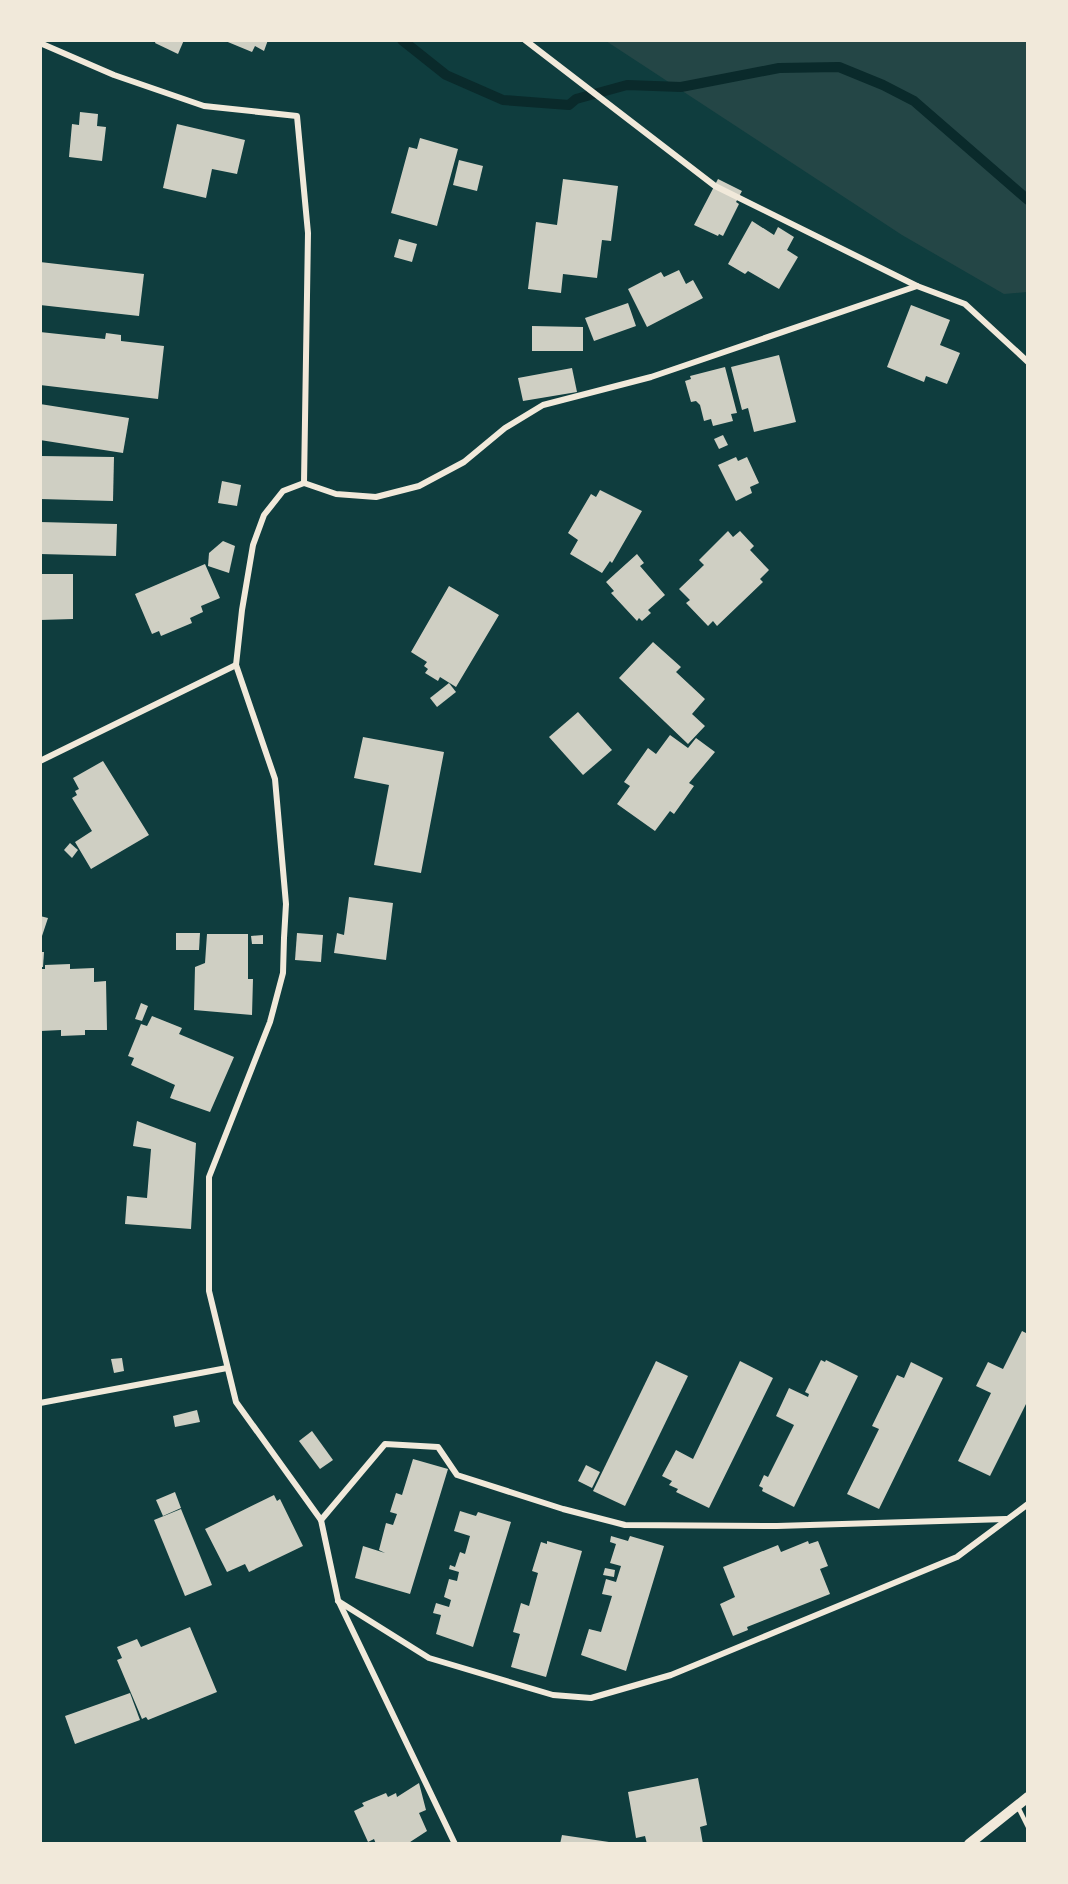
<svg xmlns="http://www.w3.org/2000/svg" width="1068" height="1884" font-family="'PT Sans',sans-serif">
<rect width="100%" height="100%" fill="#0f3d3e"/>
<!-- green -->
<polygon fill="#244646" points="606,41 1027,41 1027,292 1004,294 902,235"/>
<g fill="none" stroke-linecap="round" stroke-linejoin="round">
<!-- stream -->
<polyline stroke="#0a2a2b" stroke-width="10" points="402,40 446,75 503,100 569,105 576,99 627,85 681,87 779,68 839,67 883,85 914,101 1028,200"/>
</g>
<!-- building -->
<g fill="#cfcfc3">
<polygon points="156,40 184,40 178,54 155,43"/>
<polygon points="223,40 268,40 264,51 255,46 252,52"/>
<polygon points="80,112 98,114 97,126 106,127 102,161 69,157 72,124 79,125"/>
<polygon points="177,124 245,140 237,174 212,169 206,198 163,188"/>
<polygon points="420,138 458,149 437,226 391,213 409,147 417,149"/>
<polygon points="459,160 483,166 477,191 453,185"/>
<polygon points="563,179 618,186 611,241 602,240 597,278 563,274 561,293 528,289 536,222 557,225"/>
<polygon points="718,179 742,191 736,202 739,204 723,236 719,234 718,236 694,225"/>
<polygon points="752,221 774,235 778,227 794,237 787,250 798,257 779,289 748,271 745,274 728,264"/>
<polygon points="399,239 417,244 412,262 394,257"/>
<polygon points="40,262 144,274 139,316 40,305"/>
<polygon points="679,270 686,284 693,280 703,298 647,327 628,289 661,272 664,277"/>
<polygon points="628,303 636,326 594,341 585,318"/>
<polygon points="911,305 950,320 940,345 960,353 947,384 926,376 924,382 887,367"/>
<polygon points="532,326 583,327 583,351 532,351"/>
<polygon points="40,332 105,339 106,333 121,335 121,341 164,346 158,399 40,385"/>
<polygon points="779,355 796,422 754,432 748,408 742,410 731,367"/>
<polygon points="725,367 737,413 731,414 733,421 713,426 711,419 704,421 700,405 696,401 691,402 685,381 691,379 690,376"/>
<polygon points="572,368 577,392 523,401 518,378"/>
<polygon points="40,404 129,418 123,453 40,440"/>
<polygon points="723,435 728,445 719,449 714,439"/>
<polygon points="40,456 114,457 113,501 40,499"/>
<polygon points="736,457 738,461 747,457 759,483 750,487 752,493 736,501 718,465"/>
<polygon points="222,481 241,485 237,506 218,503"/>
<polygon points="600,490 642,511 612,563 610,561 602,573 570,554 578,540 568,533 591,494 596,497"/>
<polygon points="40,522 117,524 116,556 40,554"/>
<polygon points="728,531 733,537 740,531 754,546 750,550 769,570 760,579 763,582 717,626 713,621 708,626 686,603 690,600 679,589 704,565 699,560"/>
<polygon points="223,541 235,546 229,573 208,566 209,553"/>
<polygon points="637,554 644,563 640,566 665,595 648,610 651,613 642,621 639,618 637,621 611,593 614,591 606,582"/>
<polygon points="205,564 220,598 201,606 203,612 190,618 192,623 161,636 159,631 152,634 135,594"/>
<polygon points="40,574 73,574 73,619 40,620"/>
<polygon points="449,586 499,615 456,687 440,677 438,681 425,673 428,669 424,666 427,662 411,652"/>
<polygon points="653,642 681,667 676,672 705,699 692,714 705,726 688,744 619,678"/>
<polygon points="449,683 456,692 437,707 430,698"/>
<polygon points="578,712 612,750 583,775 549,737"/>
<polygon points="670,735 688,748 696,738 715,752 689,783 694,786 674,814 670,811 655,831 617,804 630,786 624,782 648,748 656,754"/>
<polygon points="363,737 444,752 421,873 374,865 389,785 354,778"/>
<polygon points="103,761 149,835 91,869 75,842 92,831 72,798 77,795 75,791 79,789 73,778"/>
<polygon points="70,843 78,850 72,858 64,850"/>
<polygon points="349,897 393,903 386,960 334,953 337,933 344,935"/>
<polygon points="40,916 48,918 41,939 40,939"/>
<polygon points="176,933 200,933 199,950 176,950"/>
<polygon points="297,933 323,935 321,962 295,960"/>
<polygon points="207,934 248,934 248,979 253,979 252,1015 194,1010 195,967 205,963"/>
<polygon points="263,935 263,944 252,944 251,936"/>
<polygon points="40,952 44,952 43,967 40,967"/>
<polygon points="70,964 70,969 94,968 94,982 106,981 107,1030 85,1030 85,1035 61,1036 61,1030 40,1031 40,969 45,969 45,965"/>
<polygon points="141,1003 148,1006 142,1021 135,1019"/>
<polygon points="152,1016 182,1028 179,1034 234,1057 210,1112 170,1098 175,1085 131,1065 134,1058 128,1056 141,1024 147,1026"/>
<polygon points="137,1121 196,1143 191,1229 125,1224 127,1196 147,1198 151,1149 133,1146"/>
<polygon points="1022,1331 1028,1334 1028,1400 990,1476 958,1461 991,1393 976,1386 988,1362 1003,1369"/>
<polygon points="122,1358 124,1371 114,1373 111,1359"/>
<polygon points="821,1360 825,1362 826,1360 858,1376 794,1507 762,1491 763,1488 759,1486 764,1475 768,1477 794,1425 776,1416 789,1388 808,1397 809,1394 805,1392"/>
<polygon points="656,1361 688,1376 625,1506 593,1491"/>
<polygon points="740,1361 773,1378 709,1508 676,1492 678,1489 669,1485 672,1481 662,1476 676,1450 693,1459"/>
<polygon points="911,1362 943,1378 879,1509 847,1494 879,1429 872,1426 897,1375 904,1378"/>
<polygon points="197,1410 200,1422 175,1427 173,1416"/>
<polygon points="312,1431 333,1460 320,1469 299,1441"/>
<polygon points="413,1459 448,1469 410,1594 355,1578 363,1546 385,1553 379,1550 386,1523 393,1525 397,1514 390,1512 396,1493 402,1495"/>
<polygon points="586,1465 600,1472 592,1488 578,1481"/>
<polygon points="175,1492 181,1508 163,1516 156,1500"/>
<polygon points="274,1495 277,1501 280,1499 303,1546 249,1572 245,1564 227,1572 205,1529"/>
<polygon points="181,1509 212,1585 185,1596 154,1520"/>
<polygon points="460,1511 476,1516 478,1512 511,1522 473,1647 436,1634 441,1615 433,1613 436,1603 449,1607 451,1600 444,1597 449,1579 457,1581 459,1572 449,1569 450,1565 455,1567 460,1552 465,1554 470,1536 454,1531"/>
<polygon points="611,1536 628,1541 630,1536 664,1546 626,1671 581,1655 589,1629 601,1632 612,1596 602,1594 606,1579 616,1582 621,1566 610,1563 616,1544 610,1542"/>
<polygon points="547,1541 582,1551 546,1677 511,1667 520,1634 513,1632 521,1603 529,1606 538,1573 532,1571 541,1542 547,1544"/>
<polygon points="808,1541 809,1544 818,1541 828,1566 820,1569 830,1594 747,1627 748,1630 733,1636 720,1604 735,1597 723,1567 778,1545 781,1552"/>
<polygon points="605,1568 615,1570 614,1577 603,1575"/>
<polygon points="190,1627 217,1692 148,1720 146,1717 142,1719 117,1660 122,1658 117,1647 137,1639 141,1647"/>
<polygon points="130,1693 140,1720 75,1744 65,1716"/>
<polygon points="698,1778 707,1825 700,1827 703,1844 647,1844 645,1836 636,1838 628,1792"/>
<polygon points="419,1783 426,1810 419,1813 427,1831 407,1844 376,1844 374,1839 368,1842 354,1811 364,1806 362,1803 386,1793 388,1797 396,1793 397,1797"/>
<polygon points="562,1835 609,1842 608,1844 560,1844"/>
</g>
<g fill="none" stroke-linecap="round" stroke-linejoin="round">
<!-- service -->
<polyline stroke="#f1e9da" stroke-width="4.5" points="1017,1805 1028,1827"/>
<!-- minor -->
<g stroke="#f1e9da" stroke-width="6">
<polyline points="525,40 715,186 917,286 965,304 1028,362"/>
<polyline points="40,43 114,75 204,106 297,116 308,233 304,483"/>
<polyline points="40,761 236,665"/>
<polyline points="40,1403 227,1368"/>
<polyline points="321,1520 385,1444 438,1447 457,1475 563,1509 625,1525 777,1526 1006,1519"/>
<polyline points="338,1601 429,1658 553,1695 591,1698 671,1675 957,1557 1028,1504"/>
<polyline points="455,1844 338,1600 321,1520 236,1402 209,1291 209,1177 270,1022 283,973 284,938 286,904 275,779 236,665 242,610 253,545 264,515 283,491 304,483 336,494 376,497 419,486 464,462 505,428 543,405 651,377 917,286"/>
</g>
<!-- tertiary -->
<polyline stroke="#f1e9da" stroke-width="10" points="969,1844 1028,1797"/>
</g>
<!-- border -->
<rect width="1068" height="1884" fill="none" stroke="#f1e9da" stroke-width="84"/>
</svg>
